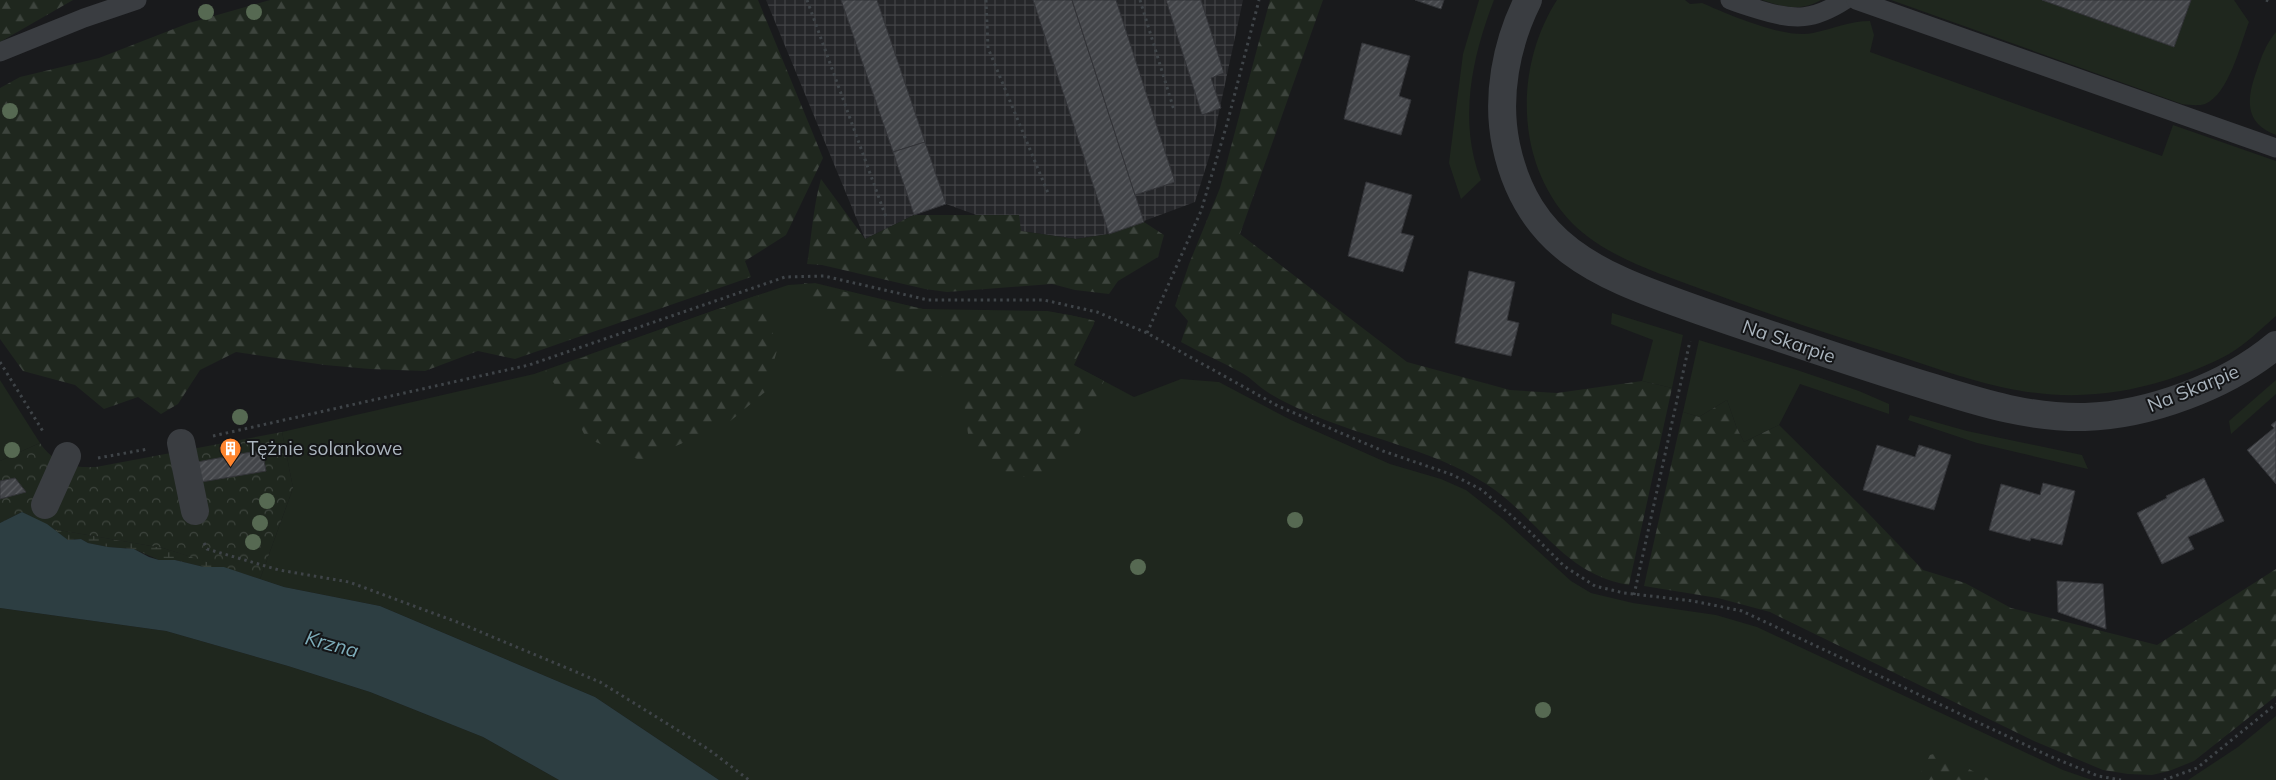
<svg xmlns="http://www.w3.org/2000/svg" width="2276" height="780" font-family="Mulish,sans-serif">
<defs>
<pattern id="industrial-grid" width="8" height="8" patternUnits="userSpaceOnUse" patternTransform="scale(1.25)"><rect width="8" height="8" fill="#252629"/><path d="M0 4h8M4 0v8" fill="none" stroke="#424346"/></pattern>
<pattern id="forest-firs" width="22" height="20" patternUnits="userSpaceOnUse" patternTransform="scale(1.25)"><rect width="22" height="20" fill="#1f271e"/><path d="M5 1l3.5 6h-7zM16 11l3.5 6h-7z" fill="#3d443d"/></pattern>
<pattern id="wetland-marsh" width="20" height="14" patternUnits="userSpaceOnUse" patternTransform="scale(1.25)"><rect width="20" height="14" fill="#1f271e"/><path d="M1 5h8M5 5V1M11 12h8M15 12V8" fill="none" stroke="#3d443d"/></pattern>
<pattern id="park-crowns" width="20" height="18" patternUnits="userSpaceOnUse" patternTransform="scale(1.25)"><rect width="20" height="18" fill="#1f271e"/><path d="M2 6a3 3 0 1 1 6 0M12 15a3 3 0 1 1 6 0" fill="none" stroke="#3d443d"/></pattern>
<pattern id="building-hatch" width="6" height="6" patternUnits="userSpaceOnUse" patternTransform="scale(1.25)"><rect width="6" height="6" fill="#434549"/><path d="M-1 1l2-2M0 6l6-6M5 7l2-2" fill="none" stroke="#5b5d61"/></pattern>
</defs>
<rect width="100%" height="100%" fill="#191a1c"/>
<!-- industrial -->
<polygon fill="url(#industrial-grid)" points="766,0 1243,0 1210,154 1195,202 1109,234 1076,239 1021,231 946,204 914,215 865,239"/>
<!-- grass -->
<g fill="#1f271e">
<path d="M1479,0H1494C1472,57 1458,121 1481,180L1461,199L1449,163L1463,54Z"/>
<path d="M1557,0H1685L1690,4L1702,3C1730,15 1784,39 1813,33C1832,29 1850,21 1870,21L1874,35L1870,52L2162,156L2173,125L2276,161V316C2261,329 2246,344 2229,354C2190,375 2139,391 2096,394C2064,397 2032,394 2001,387C1962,378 1924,364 1886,352C1824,333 1762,312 1701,289C1658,273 1606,257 1572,223C1515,164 1514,67 1557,0Z"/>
<path d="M1762,0H1821C1801,12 1783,7 1762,0Z"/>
<path d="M1891,0H2042L2174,47L2191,0H2234L2249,22C2240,45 2229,94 2205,104C2199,106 2189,105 2182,104Z"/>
<path d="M2276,32V135C2243,123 2247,97 2257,70C2262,55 2266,44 2276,32Z"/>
<polygon points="815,283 923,309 1048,311 1094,320 1094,324 1074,365 1134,397 1181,379 1219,382 1291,420 1390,464 1441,479 1466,490 1503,519 1571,581 1591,593 1633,603 1716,615 1757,627 2063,770 2092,780 719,780 595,697 380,606 284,587 260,579 293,488 282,432 534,374 743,300 788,285"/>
<polygon points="1612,313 1683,335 1672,388 1642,381 1653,340 1611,324"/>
<polygon points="1699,340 1797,370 1859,391 1889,404 1889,414 1800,384 1779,425 1744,442 1736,426 1727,400 1699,417 1683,412"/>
<polygon points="0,380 40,443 0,461"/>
<polygon points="2276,380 2276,394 2231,434 2229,421"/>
<polygon points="1910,415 1967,431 2082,455 2088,469 1977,443 1908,420"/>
<polygon points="0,608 166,631 288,666 370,692 483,737 559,780 0,780"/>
<polygon points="2276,716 2276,780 2188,780 2238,747"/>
</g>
<!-- forest -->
<g fill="url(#forest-firs)">
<polygon points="0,0 73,0 0,42"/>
<polygon points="270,0 758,0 823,158 786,235 745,261 751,277 515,359 478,351 425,371 370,369 325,365 236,352 200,370 178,404 161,414 138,397 104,409 75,385 23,371 0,339 0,88 20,77 99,58 189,23"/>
<path d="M1270,0H1323L1240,234L1407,362L1510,390L1557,393L1642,381L1672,388L1629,585C1567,575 1542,525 1495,490C1441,451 1374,441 1313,415C1297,408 1278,400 1263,389C1256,384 1250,377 1242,373C1222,362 1201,353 1181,342L1188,321L1175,306L1189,264L1220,188Z"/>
<path d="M821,179L865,239L914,215H1019L1021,231L1076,239L1109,234L1144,222L1164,235L1158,257L1118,281L1109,294L1075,290L1052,284L947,292L925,289L822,265L807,264C812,235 813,207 821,179Z"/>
<polygon points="804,283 923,309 953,311 1043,311 1070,315 1095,321 1073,365 1104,381 1070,453 1039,477 1012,477 987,460 969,441 961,382 951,378 930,374 899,376 878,368 864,355 855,335 845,326 821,316 806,301"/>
<polygon points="758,295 778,347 765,392 728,423 642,461 586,438 570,405 545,371"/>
<polygon points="1727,400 1736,426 1744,442 1779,425 1867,512 1923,570 1965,583 2011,608 2157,645 2276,569 2276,696 2194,761 2169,771 2152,775 2128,774 2103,770 2034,741 1770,612 1718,598 1644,586 1683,412 1699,417"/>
<polygon points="1940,752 1976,773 1992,780 1917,780 1930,755"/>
</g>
<!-- wetland -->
<polygon fill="url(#wetland-marsh)" points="53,529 163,548 224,567 204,567 175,560 159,560 134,549 108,547 88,543 81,539 68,540"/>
<!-- park -->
<path fill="url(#park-crowns)" d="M282,432L293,488L260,579L163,548L53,529L22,512L0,523V461L40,443C54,464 72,468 96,467Z"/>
<!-- water -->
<polygon fill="#2d3e42" points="22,512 47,524 68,540 81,539 88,543 108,547 134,549 149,557 159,560 175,560 204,567 224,567 284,587 380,606 595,697 719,780 559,780 483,737 370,692 288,666 166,631 0,608 0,523"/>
<!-- building -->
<g fill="url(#building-hatch)" stroke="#333438">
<polygon points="841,0 877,0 925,142 893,152"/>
<polygon points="1033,0 1072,0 1144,222 1109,234"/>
<polygon points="1072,0 1116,0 1175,182 1135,195"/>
<polygon points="1166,0 1201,0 1224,73 1211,78 1221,108 1202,115"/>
<polygon points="1415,0 1444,0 1441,9"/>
<polygon points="2042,0 2191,0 2174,47"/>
<polygon points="1362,43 1410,56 1399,96 1411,100 1401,135 1344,119"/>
<polygon points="925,142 946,204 914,215 893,152"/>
<polygon points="1366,182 1412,195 1401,233 1414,236 1403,272 1348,256"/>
<polygon points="1469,271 1515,282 1507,320 1519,323 1511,356 1455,343"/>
<polygon points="2276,421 2276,484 2247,450 2274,428 2271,425"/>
<polygon points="1877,445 1915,457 1919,445 1951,455 1934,510 1863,490"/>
<polygon points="262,450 266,471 201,482 197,462"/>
<polygon points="15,478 26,492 0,499 0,481"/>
<polygon points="2204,478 2224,521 2188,537 2194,549 2162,564 2137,513 2167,498 2166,496"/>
<polygon points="2043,483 2075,491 2062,545 2031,538 2030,541 1989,530 2001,484 2040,495"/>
<polygon points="2057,581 2103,584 2106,629 2058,612"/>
</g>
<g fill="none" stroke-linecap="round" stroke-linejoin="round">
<!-- path -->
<g stroke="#3f4448" stroke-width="3" stroke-dasharray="2.5 4" stroke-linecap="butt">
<polyline points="807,0 887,220"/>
<polyline points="986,0 988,48 1048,193"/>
<polyline points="1140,0 1174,110"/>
<polyline points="2266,0 2271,2"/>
<polyline points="1147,333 1201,211 1227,124 1259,0"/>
<polyline points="0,362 44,433"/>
<polyline points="213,436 529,365 785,277 824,276 928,300 1044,300 1097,312 1147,333 1278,406 1383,451 1453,475 1482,490 1530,532 1564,566 1595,586 1624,593 1693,601 1742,611 2047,755 2098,776 2121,780"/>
<polyline points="98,458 148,449"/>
<polyline points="204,543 207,549 279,570 349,582 457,622 600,682 708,749 749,780"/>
<polyline points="1634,595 1690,341"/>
<polyline points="2164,780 2197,768 2276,704"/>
</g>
<!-- lane -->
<g stroke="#3a3d41" stroke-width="19">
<path d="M1730,0C1740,4 1750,7 1760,10C1795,21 1814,20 1845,0"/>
<polyline points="1856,0 2276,148"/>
<polyline points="0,52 84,18 137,0"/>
</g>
<!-- street -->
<g stroke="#3a3d41" stroke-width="28">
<path d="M1528,0C1506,44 1496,97 1506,145C1527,246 1597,274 1684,305C1728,321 1772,335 1816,350C1855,363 1894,376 1934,388C1985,404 2031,418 2085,417C2149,415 2227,386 2276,345"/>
<polyline points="181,443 195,511"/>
<polyline points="45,505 67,456"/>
</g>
</g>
<!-- trees -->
<g fill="#566952">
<circle cx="206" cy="12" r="8"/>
<circle cx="254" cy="12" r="8"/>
<circle cx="10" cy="111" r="8"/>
<circle cx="240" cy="417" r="8"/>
<circle cx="12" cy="450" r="8"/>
<circle cx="267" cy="501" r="8"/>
<circle cx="1295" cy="520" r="8"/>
<circle cx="260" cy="523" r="8"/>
<circle cx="253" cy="542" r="8"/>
<circle cx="1138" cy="567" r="8"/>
<circle cx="1543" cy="710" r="8"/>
</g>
<!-- icons -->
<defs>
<symbol id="building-pin" viewBox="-11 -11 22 30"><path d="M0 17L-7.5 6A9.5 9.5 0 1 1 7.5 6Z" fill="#ff852e" stroke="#141517"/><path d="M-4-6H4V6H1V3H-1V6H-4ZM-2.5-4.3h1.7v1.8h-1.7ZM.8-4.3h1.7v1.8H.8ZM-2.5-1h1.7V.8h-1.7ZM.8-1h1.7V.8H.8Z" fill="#fff"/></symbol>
</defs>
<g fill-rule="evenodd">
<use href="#building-pin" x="218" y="436" width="25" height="34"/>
</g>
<g text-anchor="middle" stroke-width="4" stroke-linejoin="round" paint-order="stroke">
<!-- street labels -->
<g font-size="19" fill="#aab4bd" stroke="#141517">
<text transform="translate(1789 341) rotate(19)" y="7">Na Skarpie</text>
<text transform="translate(2193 388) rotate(-22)" y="7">Na Skarpie</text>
</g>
<!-- poi labels -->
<g font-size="19" fill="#aab4bd" stroke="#141517" text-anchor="start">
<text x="247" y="455">Tężnie solankowe</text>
</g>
<!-- water labels -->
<g font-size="20" font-style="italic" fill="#7eadba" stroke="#141517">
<text transform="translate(332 644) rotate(15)" y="7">Krzna</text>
</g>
</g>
</svg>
